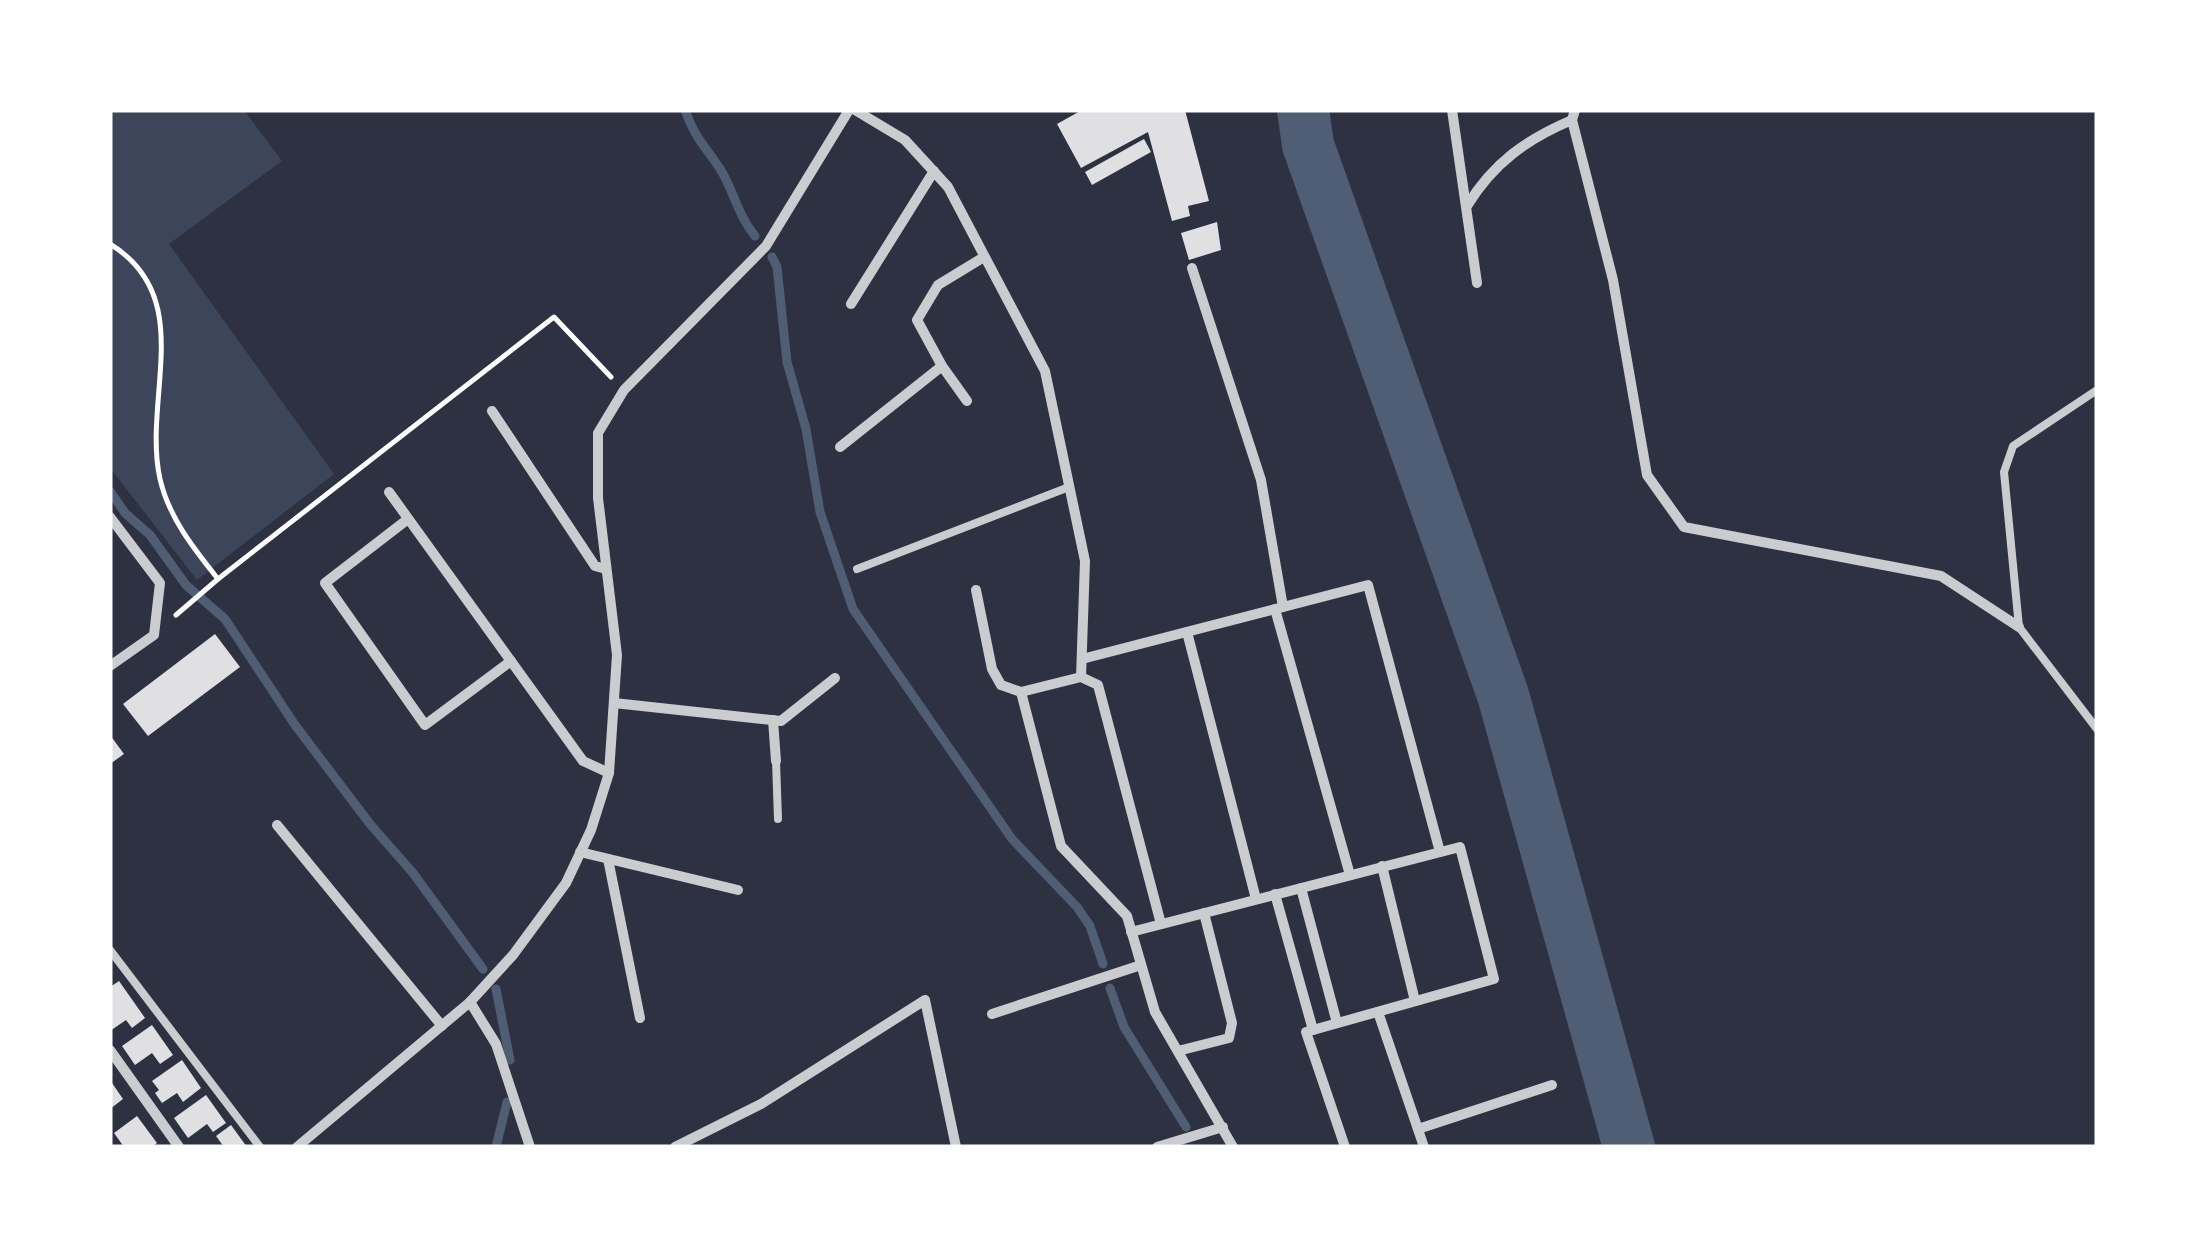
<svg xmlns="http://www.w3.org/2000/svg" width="2207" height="1257" font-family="Manrope,sans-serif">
<rect width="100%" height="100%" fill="#2d3142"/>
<!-- green -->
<polygon fill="#3c4559" points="110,110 244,110 282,161 169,244 334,474 197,580 110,468"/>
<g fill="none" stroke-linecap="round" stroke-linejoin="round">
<!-- stream -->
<g stroke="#4f5d75" stroke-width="9">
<path d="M685,110C695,139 707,148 722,172C735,195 738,215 755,236"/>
<polyline points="772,257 777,267 787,362 806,429 820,512 853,609 1012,839 1077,907 1090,926 1103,964"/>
<polyline points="110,491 125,513 150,535 186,585 225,619 295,725 370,824 413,873 483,969"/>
<polyline points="1110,988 1124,1027 1186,1127"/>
<polyline points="496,989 510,1060"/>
<polyline points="496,1147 507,1102"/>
</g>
<!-- river -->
<polyline stroke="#4f5d75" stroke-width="52" points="1303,110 1308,145 1503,695 1629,1147"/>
</g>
<!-- building -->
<g fill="#e0e0e3">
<polygon points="1082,110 1185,110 1209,201 1188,206 1190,216 1172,221 1148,132 1081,168 1057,124"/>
<polygon points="1144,139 1151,152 1092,185 1085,172"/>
<polygon points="1217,222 1221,250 1189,260 1181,233"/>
<polygon points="215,634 240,667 148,736 123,704"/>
<polygon points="110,735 124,754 110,764"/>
<polygon points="119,981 145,1018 132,1028 126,1020 110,1031 110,987"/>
<polygon points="152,1025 173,1055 160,1064 152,1053 135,1065 122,1046"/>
<polygon points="182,1060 201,1088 183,1102 177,1093 162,1103 155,1093 159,1090 152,1081"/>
<polygon points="110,1080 123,1099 110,1109"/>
<polygon points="206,1095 226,1123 213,1132 207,1124 188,1138 174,1118"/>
<polygon points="137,1116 157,1143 152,1147 124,1147 114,1133"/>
<polygon points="231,1125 247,1147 224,1147 216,1136"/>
</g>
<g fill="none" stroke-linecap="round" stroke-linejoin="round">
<!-- path -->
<g stroke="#fff" stroke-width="5">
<path d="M110,244C198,298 142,398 160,479C169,518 194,549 218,579"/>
<polyline points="176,615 218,579 554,317 611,377"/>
</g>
<!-- service -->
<g stroke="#caccd0" stroke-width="8">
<polyline points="2097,390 2013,446 2004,472 2019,627 2097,729"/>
<polyline points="857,569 1069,487"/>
<polyline points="776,761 778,819"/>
<polyline points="110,950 260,1147"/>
</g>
<!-- minor -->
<g stroke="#caccd0" stroke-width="10">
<polyline points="855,110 905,140 948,187 1045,371 1085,561 1081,677"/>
<polyline points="1452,110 1477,283"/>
<polyline points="1575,110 1572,120 1613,280 1647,475 1684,527 1941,576 2019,627"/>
<path d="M1467,206C1493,163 1527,139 1572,120"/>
<polyline points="1192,268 1261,480 1283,607"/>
<polyline points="851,304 934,171"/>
<polyline points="967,401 942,366 917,320 938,285 984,257"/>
<polyline points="492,411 595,566 606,569"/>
<polyline points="840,447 942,366"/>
<polyline points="389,492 583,761 609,773"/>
<polyline points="110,517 160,583 154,635 110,666"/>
<polyline points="408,519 325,583 425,725 511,661"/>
<polyline points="976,590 992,669 1001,685 1021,692 1081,677 1098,685 1161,924"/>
<polyline points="1275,609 1350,875"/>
<polyline points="1187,632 1256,899"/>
<polyline points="1082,659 1368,585 1440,852"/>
<polyline points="1021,692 1061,846 1127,916 1155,1012 1233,1147"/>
<polyline points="614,703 781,721 835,678"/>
<polyline points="773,720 776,761"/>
<polyline points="277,825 442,1026"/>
<polyline points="580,852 738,890"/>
<polyline points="608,859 640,1018"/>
<polyline points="1382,866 1415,1001"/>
<polyline points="1301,888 1337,1023"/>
<polyline points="1275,894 1313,1030"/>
<polyline points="1131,932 1460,847 1494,979 1306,1032 1345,1147"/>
<polyline points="470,1002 496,1044 530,1147"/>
<polyline points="1378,1012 1424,1147"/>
<polyline points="992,1014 1141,965"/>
<polyline points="110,1050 179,1147"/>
<polyline points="1178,1051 1229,1038 1232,1023 1204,913"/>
<polyline points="1418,1129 1552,1085"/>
<polyline points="297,1147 470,1002 513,955 566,883 591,830 609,773 617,655 598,498 598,433 624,390 766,246 849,110"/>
<polyline points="675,1147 761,1104 925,1000 956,1147"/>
<polyline points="1157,1147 1223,1127"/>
</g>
</g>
<!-- border -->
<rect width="2207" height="1257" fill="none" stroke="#ffffff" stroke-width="225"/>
</svg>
